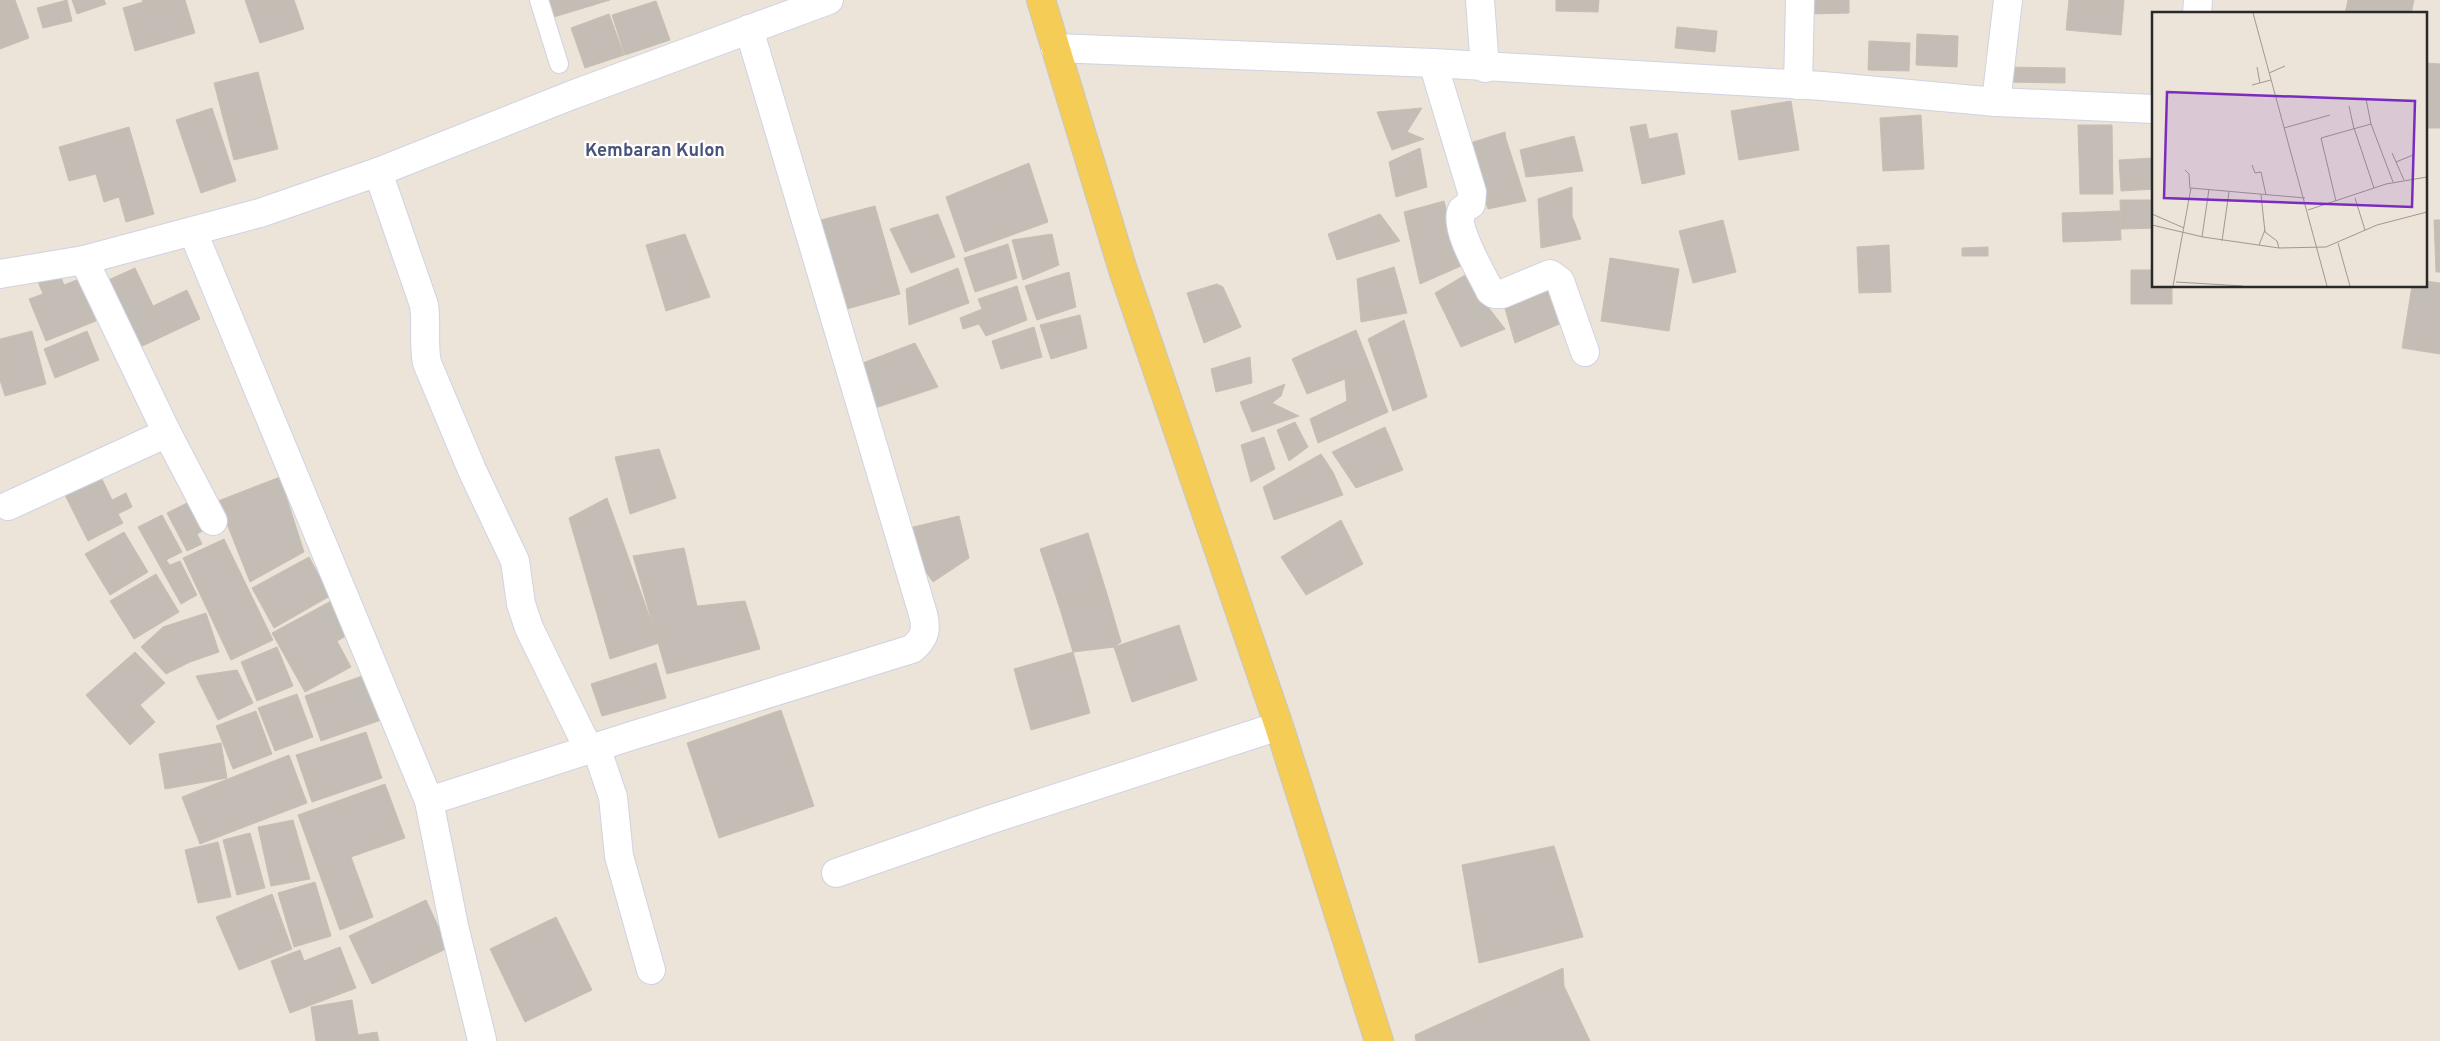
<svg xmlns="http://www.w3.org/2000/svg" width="2440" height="1041" font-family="Overpass,sans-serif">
<rect width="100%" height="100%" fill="#ece3d9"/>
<!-- building -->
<g fill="#c4bdb6" stroke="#c7bfb3">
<polygon points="0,0 15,0 29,38 0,49"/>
<polygon points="67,0 72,21 43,28 37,8"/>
<polygon points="72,0 104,0 106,4 77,14"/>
<polygon points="142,0 185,0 195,33 135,51 123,8 143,2"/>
<polygon points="245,0 294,0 304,29 260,43"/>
<polygon points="549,0 610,0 554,17"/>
<polygon points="1556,0 1599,0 1598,12 1556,11"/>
<polygon points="1808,0 1849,0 1849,13 1809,14"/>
<polygon points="2069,0 2124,0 2121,35 2066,30"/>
<polygon points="2348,0 2414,0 2411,14 2345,14"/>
<polygon points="656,1 670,40 625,55 612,15"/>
<polygon points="609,14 624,55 585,68 571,28"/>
<polygon points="1677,27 1717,31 1715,52 1675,48"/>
<polygon points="1917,34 1958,36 1957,67 1916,65"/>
<polygon points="1869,41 1910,43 1909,71 1868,70"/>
<polygon points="2426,63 2440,64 2440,128 2426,128"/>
<polygon points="2004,67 2065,68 2065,83 2004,82"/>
<polygon points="258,72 278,149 234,160 214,83"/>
<polygon points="1791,101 1799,150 1739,160 1731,111"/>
<polygon points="212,108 236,181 201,193 176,120"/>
<polygon points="1422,108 1407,132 1424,139 1392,150 1377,112"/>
<polygon points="1921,115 1924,169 1883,171 1880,118"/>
<polygon points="1646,124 1649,139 1677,133 1685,174 1642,184 1630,127"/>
<polygon points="2078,125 2112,125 2113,194 2080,194"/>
<polygon points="129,127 154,214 126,222 119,197 104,202 96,174 69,181 59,147"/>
<polygon points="1505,132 1506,139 1526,201 1488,209 1467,144"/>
<polygon points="1574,136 1583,171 1526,177 1520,150"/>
<polygon points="1420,148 1427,187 1396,197 1389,162"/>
<polygon points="2154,158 2154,189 2121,191 2119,160"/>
<polygon points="1029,163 1048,222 965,252 946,197"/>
<polygon points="1572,187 1572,216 1581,239 1541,248 1538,199"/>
<polygon points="2120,200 2154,200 2154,228 2121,229"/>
<polygon points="1444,201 1461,266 1420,284 1404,212"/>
<polygon points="875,206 900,294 847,309 821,220"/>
<polygon points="2120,211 2121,240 2063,242 2062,213"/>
<polygon points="938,214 955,257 911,273 890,229"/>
<polygon points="1380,214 1400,241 1337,260 1328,234"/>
<polygon points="1723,220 1736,272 1693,283 1679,231"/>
<polygon points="2434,220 2440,220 2440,272 2436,272"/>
<polygon points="685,234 710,297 666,311 646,245"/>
<polygon points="1052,234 1059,265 1023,280 1012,240"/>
<polygon points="1008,244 1017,278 975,292 964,258"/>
<polygon points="1889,245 1891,292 1859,293 1857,247"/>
<polygon points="1988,247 1988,256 1962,256 1962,248"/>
<polygon points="1610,258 1679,269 1669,331 1601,321"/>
<polygon points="1394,267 1407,313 1361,322 1357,279"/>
<polygon points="135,268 153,306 187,290 200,319 136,349 104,282"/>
<polygon points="958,268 969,303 909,325 906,289"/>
<polygon points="58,270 64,285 79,279 96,321 46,341 29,299 43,294 37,279"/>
<polygon points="2131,270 2154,270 2154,286 2172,286 2172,304 2131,304"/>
<polygon points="1472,271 1469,282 1505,329 1461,347 1435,293"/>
<polygon points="1069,272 1076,307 1037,320 1025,286"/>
<polygon points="2426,281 2440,283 2440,354 2402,348 2412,286 2426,286"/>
<polygon points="1217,284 1223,287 1241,327 1204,343 1187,293"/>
<polygon points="1548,285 1564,322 1515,343 1504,305"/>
<polygon points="1017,286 1027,320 986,336 979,324 963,329 960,318 982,309 978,299"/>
<polygon points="1080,315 1087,348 1051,359 1040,325"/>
<polygon points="1404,320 1427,397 1393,411 1368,339"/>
<polygon points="1034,327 1042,357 1001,369 992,341"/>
<polygon points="1356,330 1388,412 1318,443 1310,419 1347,401 1345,379 1307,394 1292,359"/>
<polygon points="32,331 46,384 5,396 0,380 0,339"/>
<polygon points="87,331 99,360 55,378 44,349"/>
<polygon points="915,343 938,387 872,409 860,364"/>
<polygon points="1250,357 1252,383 1216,392 1211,369"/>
<polygon points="1285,384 1281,396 1272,403 1299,416 1252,432 1240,402"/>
<polygon points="1295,422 1308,447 1289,461 1277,430"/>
<polygon points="1385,427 1403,470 1356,488 1332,452"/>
<polygon points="1264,437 1275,469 1251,482 1241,445"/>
<polygon points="659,449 676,498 630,514 615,457"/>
<polygon points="1321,454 1333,472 1343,495 1274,520 1263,487"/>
<polygon points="98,471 112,500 126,493 132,507 118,514 123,523 88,541 62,489"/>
<polygon points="280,477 304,552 250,582 218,501"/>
<polygon points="607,498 659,643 610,659 569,518"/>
<polygon points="195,499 210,527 197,534 202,544 187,551 167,513"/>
<polygon points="162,515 182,552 166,560 170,565 180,561 197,595 181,604 138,527"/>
<polygon points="959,516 969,558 933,582 897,531"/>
<polygon points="1341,520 1363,564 1306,595 1281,557"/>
<polygon points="124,532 148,572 110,595 85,554"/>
<polygon points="1088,533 1107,594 1060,609 1040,549"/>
<polygon points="224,539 273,640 231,660 183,558"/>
<polygon points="684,548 697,606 745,601 760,649 667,674 633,556"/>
<polygon points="309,557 330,596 274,628 252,588"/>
<polygon points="156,574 179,612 134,639 110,601"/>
<polygon points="1107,594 1121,642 1114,647 1073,652 1060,609"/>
<polygon points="333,600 351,633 337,641 351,667 305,692 272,633"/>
<polygon points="206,613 219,652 190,662 166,674 141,647 163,627"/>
<polygon points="1179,625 1197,680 1132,702 1114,647"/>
<polygon points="277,647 293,686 257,701 241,662"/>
<polygon points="135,652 165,683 140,705 155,722 130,745 86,695"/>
<polygon points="1073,652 1090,713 1031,730 1014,669"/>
<polygon points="656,663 666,698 602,716 591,684"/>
<polygon points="237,670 253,703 218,720 196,676"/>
<polygon points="368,674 384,719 321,741 305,696"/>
<polygon points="297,694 313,737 275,751 258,708"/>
<polygon points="781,710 814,806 719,838 687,743"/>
<polygon points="256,711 272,754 233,769 216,726"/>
<polygon points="366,732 382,778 312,802 296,755"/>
<polygon points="221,743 227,778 165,789 159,754"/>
<polygon points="289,755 307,803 200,844 182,797"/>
<polygon points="385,784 405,838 351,857 373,917 340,930 298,815"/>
<polygon points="293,820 310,879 271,886 258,827"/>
<polygon points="250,833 265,888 237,895 223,840"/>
<polygon points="218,842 231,897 198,903 185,850"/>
<polygon points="1554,846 1583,937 1479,963 1462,865"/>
<polygon points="315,882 331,936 294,947 278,893"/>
<polygon points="272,894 292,949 239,970 216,917"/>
<polygon points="426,900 448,948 372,984 349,936"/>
<polygon points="556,917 592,990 525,1022 490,949"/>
<polygon points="340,947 356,988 290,1013 271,961 300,950 304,961"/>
<polygon points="1563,968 1564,986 1590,1041 1416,1041 1415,1035"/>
<polygon points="352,1000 358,1035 377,1032 379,1041 316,1041 311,1007"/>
</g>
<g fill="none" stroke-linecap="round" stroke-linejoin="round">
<defs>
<polyline id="lane" points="539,0 559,64"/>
<g id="street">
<polyline points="1480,0 1485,68"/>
<polyline points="2197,14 2198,0"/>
<polyline points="1055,48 1433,63 1823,86 1996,102 2154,109"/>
<path d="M1433,63L1472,192L1471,204L1462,210C1453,227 1482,274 1490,291L1494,294H1502L1550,274L1560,281L1585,352"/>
<polyline points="1798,85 1800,0"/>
<polyline points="1996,102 2008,0"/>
<path d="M378,172L424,305C427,324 423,344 427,363L472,470L515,561L521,604L529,628L589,750"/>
<path d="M193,232L429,801L631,736L912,649C925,638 927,630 923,614L749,29"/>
<polyline points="84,260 167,433 213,521"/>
<polyline points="0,274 84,260 260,213 378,172 572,95 829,0"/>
<polyline points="8,506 167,433"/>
<polyline points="596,747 613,797 619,856 651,970"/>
<polyline points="429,801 454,926 482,1040"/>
<polyline points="836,873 989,820 1279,726"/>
</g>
<polyline id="primary" points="1041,0 1123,270 1279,726 1379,1041"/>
</defs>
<!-- lane casing -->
<use href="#lane" stroke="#cfd3e2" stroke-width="20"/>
<!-- street casing -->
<use href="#street" stroke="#cfd3e2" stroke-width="30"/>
<!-- primary casing -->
<use href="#primary" stroke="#c7c7c7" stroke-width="30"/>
<!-- lane -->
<use href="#lane" stroke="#fff" stroke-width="18"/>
<!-- street -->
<use href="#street" stroke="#fff" stroke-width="28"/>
<!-- primary -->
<use href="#primary" stroke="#f5cc55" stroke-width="28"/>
</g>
<g text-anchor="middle" stroke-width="4.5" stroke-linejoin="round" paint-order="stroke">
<!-- quarter labels -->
<g font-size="18" font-weight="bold" fill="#48527b" stroke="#fff">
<text x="655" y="156">Kembaran Kulon</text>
</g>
</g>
<!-- overview -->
<g transform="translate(2152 12)">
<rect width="275" height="275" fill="#ece3d9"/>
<path fill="none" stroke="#9e9993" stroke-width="1" d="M101,1L175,274M105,55L108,71M117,61L133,54M100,73L119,68M214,87L219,112M197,94L202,117M132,116L178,103M202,116L222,176M240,141L252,168M244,150L261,143M100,153L103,161L109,160L114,183M33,158L37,162L38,177M109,183L113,220L125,229L127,236M203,186L213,218M184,189L169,126L219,112L241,170M156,198L234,172L275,165M0,202L32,216M0,213L51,225L127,236L174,235L225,213L275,200M50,225L57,177M70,229L77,180M186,231L198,274M107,233L113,218M24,270L91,274M21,274L39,176L153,186"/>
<path fill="#7b2cbf" fill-opacity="0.15" stroke="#7b2cbf" stroke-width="2.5" d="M15,80L263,89L260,195L12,186Z"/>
<rect width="275" height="275" fill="none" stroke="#292929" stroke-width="2.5"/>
</g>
</svg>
